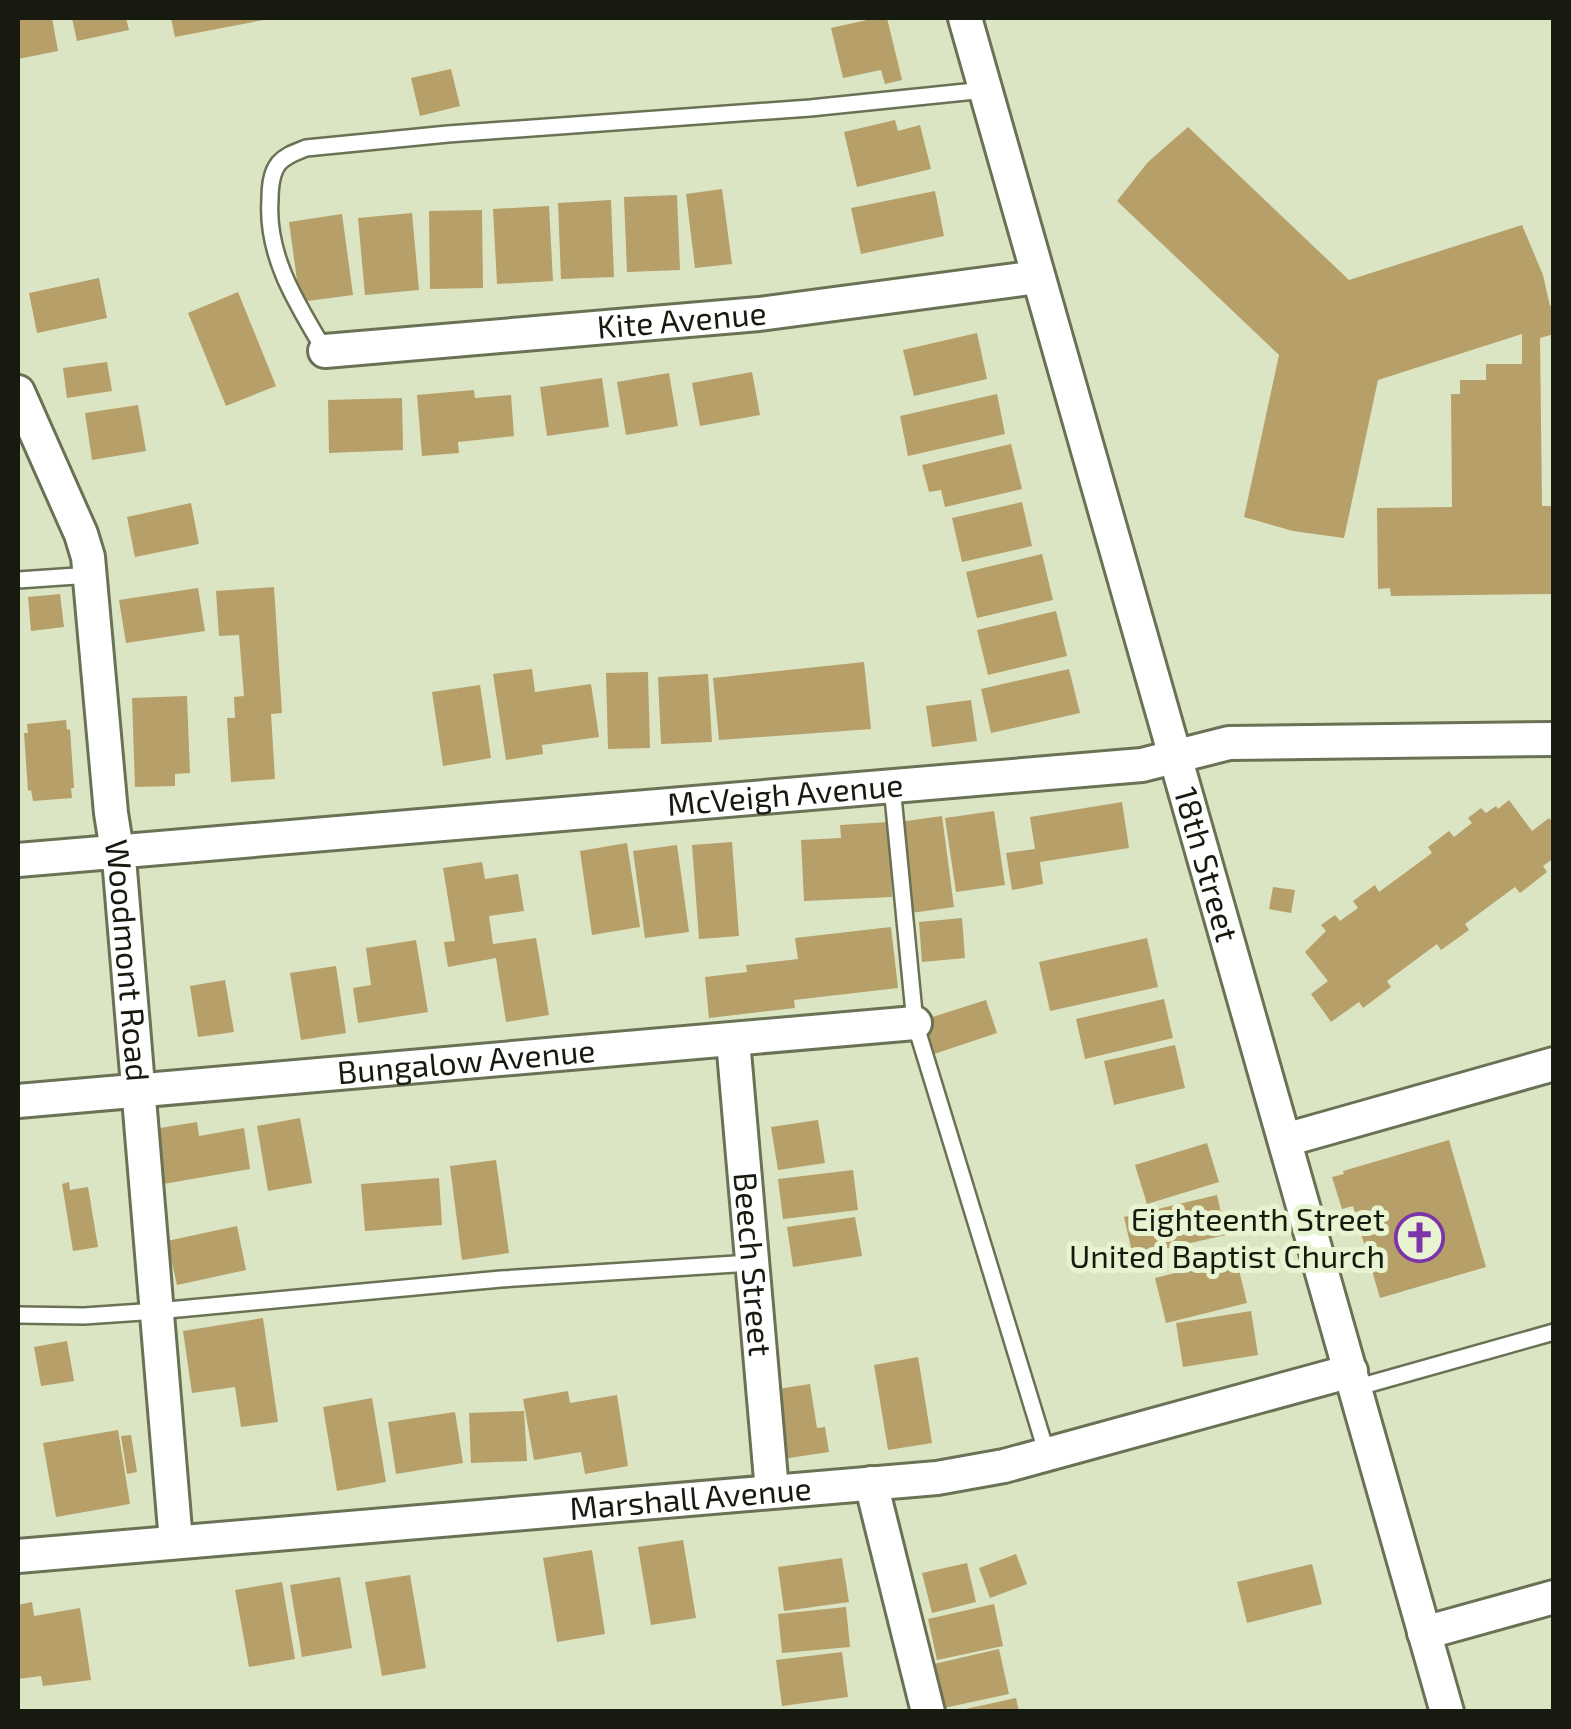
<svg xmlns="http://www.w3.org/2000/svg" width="1571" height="1729" font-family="'Exo 2',sans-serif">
<rect width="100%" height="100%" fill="#dbe5c4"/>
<!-- building -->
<g fill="#b69f68">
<polygon points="18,18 52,18 58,51 18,59"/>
<polygon points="72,18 126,18 129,30 77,41"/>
<polygon points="171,18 269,18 269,19 175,37"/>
<polygon points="876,18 887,18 902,80 885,84 881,70 843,78 831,28"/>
<polygon points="451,69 460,106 420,116 411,78"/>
<polygon points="895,120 898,131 920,125 931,169 857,187 844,132"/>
<polygon points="1188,127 1349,280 1522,225 1543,275 1550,306 1554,305 1554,334 1540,338 1542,506 1554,506 1554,594 1391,596 1390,588 1378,589 1377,508 1452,507 1451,394 1460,394 1460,380 1486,380 1486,364 1522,364 1522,334 1378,380 1344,538 1293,531 1244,517 1279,355 1117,201 1148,162"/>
<polygon points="722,189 732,264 695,268 686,194"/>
<polygon points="935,191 944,236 861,254 851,208"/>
<polygon points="677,195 680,270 627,272 624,197"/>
<polygon points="611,200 614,277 561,279 558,203"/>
<polygon points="549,206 553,281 497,284 493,209"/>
<polygon points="482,210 483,288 430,289 429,211"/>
<polygon points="412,213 419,290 365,295 358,218"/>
<polygon points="342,214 353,295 300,302 289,222"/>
<polygon points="99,278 107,318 37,333 29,293"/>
<polygon points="238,292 276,386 226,406 188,313"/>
<polygon points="977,333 987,379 914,396 903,350"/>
<polygon points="107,362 112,391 67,398 63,368"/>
<polygon points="752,372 760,415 700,426 692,383"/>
<polygon points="669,373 678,426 626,435 617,382"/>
<polygon points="602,378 609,427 547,436 540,387"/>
<polygon points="474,390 475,398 511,395 514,436 458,442 459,453 422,456 417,395"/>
<polygon points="997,394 1005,434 908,456 900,416"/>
<polygon points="402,398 403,450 329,453 328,400"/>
<polygon points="138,405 146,451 92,460 85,413"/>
<polygon points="1011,444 1022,489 945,507 941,490 929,492 922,465"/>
<polygon points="1022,502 1032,546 962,562 952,518"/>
<polygon points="191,503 199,544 135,557 127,517"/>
<polygon points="1042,554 1053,600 977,618 966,572"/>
<polygon points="274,587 282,713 271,714 275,779 231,782 227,718 235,718 234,697 244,696 239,635 219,636 216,591"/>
<polygon points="198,588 205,631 126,643 119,600"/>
<polygon points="60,594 64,627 31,631 28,597"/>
<polygon points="1056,611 1067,656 988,675 977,630"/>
<polygon points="864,662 871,729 719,740 713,678"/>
<polygon points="532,669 535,692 591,684 599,737 542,745 543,754 506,760 493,674"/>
<polygon points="1069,669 1080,713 991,733 981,689"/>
<polygon points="648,672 650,748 608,749 606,673"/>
<polygon points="708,674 712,742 661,744 658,677"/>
<polygon points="480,685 491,758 443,766 432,692"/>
<polygon points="187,696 190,773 175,774 175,786 135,787 132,698"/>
<polygon points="971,700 977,741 932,747 926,706"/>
<polygon points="66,720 67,730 70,729 74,788 71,788 72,798 33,801 31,790 28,791 24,733 28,733 27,724"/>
<polygon points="1509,800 1532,831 1549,818 1554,824 1554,858 1543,866 1547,872 1520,893 1515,887 1465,924 1469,930 1441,950 1437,944 1387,981 1391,987 1363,1008 1359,1002 1331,1022 1311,994 1328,981 1305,952 1326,931 1321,925 1335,915 1340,921 1358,908 1353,901 1375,885 1379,892 1432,853 1428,847 1449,831 1454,837 1472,823 1468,818 1481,808 1486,813 1496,806 1498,809"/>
<polygon points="1122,802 1129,848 1040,862 1043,884 1012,890 1006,853 1035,849 1030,817"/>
<polygon points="994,811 1005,885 956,892 945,818"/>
<polygon points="942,816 954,907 911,913 899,822"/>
<polygon points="889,822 892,897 804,901 801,840 841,838 840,825"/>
<polygon points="732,842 739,936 699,939 692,845"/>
<polygon points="627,843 640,927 592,935 580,851"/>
<polygon points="677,845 689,932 645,938 633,851"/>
<polygon points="482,862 485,879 518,874 524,911 489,916 493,944 536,938 549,1015 506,1022 496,958 448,967 444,942 455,941 443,868"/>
<polygon points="1273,887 1295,890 1291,913 1269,909"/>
<polygon points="962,918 965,958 922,962 919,922"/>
<polygon points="891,927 898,988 794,1000 795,1008 709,1018 705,977 747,972 746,965 798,959 795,938"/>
<polygon points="1147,938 1158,987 1050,1011 1039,962"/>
<polygon points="416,940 428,1012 358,1023 353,988 371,985 366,948"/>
<polygon points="336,966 346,1033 301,1040 290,973"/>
<polygon points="225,980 234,1032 198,1037 190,986"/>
<polygon points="1164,999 1173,1038 1085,1059 1076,1019"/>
<polygon points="986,1000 997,1033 931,1055 920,1021"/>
<polygon points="1175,1045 1185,1088 1114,1105 1104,1061"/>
<polygon points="300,1118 312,1183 268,1191 257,1126"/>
<polygon points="818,1120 825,1163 778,1170 771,1127"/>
<polygon points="197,1122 199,1136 244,1128 250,1169 163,1184 154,1129"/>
<polygon points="1449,1140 1486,1267 1380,1298 1353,1206 1342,1209 1332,1177 1344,1174 1343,1171"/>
<polygon points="1207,1143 1219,1182 1147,1204 1135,1165"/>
<polygon points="496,1160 509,1253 462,1260 450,1166"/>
<polygon points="853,1170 858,1210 783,1219 778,1179"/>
<polygon points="439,1178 442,1225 365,1231 361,1184"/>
<polygon points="69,1182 70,1190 88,1187 98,1247 73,1251 62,1184"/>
<polygon points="1217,1195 1226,1235 1133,1256 1124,1217"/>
<polygon points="855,1217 862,1256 793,1267 787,1227"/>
<polygon points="237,1226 246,1270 177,1285 167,1241"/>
<polygon points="1236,1258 1247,1303 1166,1323 1155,1278"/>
<polygon points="1251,1311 1258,1355 1183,1367 1176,1323"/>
<polygon points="263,1318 278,1422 241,1427 235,1387 192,1393 183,1331"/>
<polygon points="67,1341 74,1381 41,1386 34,1347"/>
<polygon points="918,1357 932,1443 888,1450 874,1365"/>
<polygon points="810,1384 817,1428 825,1427 829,1452 776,1460 765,1391"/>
<polygon points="568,1391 570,1403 617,1395 628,1466 585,1474 581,1452 534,1460 523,1399"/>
<polygon points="372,1398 386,1482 337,1491 323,1407"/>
<polygon points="524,1411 527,1461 471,1463 469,1413"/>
<polygon points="455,1412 463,1463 396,1474 388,1422"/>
<polygon points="118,1430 130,1504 56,1517 43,1443"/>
<polygon points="131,1435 137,1472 127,1474 121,1436"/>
<polygon points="683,1540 696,1618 651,1625 638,1547"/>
<polygon points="592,1550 605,1634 557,1642 543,1558"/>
<polygon points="1016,1554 1027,1584 990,1598 979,1568"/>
<polygon points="842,1558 849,1602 784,1611 778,1567"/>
<polygon points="967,1563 976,1602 932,1613 922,1573"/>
<polygon points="1312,1564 1322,1604 1247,1623 1237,1582"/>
<polygon points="410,1575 426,1668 382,1676 365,1582"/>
<polygon points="340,1577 352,1648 302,1657 290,1585"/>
<polygon points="282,1582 295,1659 249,1667 235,1590"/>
<polygon points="32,1602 34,1616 80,1608 91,1680 43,1686 41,1676 18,1679 18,1605"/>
<polygon points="994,1604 1003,1646 937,1660 928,1619"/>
<polygon points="846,1607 850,1647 782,1653 778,1614"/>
<polygon points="999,1649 1009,1694 944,1708 934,1664"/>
<polygon points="842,1652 848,1697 782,1706 776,1660"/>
<polygon points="1016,1698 1019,1712 962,1712 961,1710"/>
</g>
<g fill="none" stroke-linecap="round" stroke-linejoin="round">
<defs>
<g id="service">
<path d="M325,351C297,304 266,256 270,200C270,187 271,173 279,163C286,155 296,152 306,148L448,134L810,108L985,90"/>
<polyline points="18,580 91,575"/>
<polyline points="892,786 915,1023 1047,1454"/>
<polyline points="18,1315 84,1316 157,1311 501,1279 751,1263"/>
<polyline points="1355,1388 1554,1332"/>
</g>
<g id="minor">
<path id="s1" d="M965,18L1447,1712"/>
<path id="s2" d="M325,351L759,314L1038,277"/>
<path id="s3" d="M18,392L81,534L88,557L111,813L120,870L176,1542"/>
<path id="s4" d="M18,860L1142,765L1229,743L1554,739"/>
<path id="s5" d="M733,1040L772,1491"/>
<path id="s6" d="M18,1101L915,1023"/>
<polyline points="1285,1140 1554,1064"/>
<polyline points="871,1483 928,1712"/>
<path id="s7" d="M18,1556L937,1478L1004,1466L1351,1371"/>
<polyline points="1424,1633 1554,1597"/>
</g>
</defs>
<!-- service casing -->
<use href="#service" stroke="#697254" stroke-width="20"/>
<!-- minor casing -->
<use href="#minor" stroke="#697254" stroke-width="38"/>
<!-- service -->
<use href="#service" stroke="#fff" stroke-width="15"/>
<!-- minor -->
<use href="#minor" stroke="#fff" stroke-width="32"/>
</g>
<!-- icons -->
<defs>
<symbol id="church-ring" viewBox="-11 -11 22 22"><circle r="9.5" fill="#e8f3d1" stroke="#7c35a8" stroke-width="1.5"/><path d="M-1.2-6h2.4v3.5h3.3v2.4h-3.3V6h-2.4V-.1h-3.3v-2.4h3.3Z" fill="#7c35a8"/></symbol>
</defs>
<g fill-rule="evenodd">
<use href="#church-ring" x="1392" y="1210" width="55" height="55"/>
</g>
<g text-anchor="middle" stroke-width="10" stroke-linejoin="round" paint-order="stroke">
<!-- street labels -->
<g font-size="32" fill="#171b0f" stroke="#e8f3d1">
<text dy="11" stroke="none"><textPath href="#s2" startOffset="358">Kite Avenue</textPath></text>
<text dy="11" stroke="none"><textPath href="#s4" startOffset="770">McVeigh Avenue</textPath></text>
<text dy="11" stroke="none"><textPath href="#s1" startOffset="880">18th Street</textPath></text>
<text dy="11" stroke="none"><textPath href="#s3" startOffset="585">Woodmont Road</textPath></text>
<text dy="11" stroke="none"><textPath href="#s6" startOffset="450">Bungalow Avenue</textPath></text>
<text dy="11" stroke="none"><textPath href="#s5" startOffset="225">Beech Street</textPath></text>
<text dy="11" stroke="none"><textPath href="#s7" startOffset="675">Marshall Avenue</textPath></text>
</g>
<!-- poi labels -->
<g font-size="32" fill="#171b0f" stroke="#e8f3d1" text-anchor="end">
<text x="1385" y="1231">Eighteenth Street<tspan x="1385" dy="37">United Baptist Church</tspan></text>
</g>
</g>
<!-- border -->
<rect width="1571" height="1729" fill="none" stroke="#171b0f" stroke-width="40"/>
</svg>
